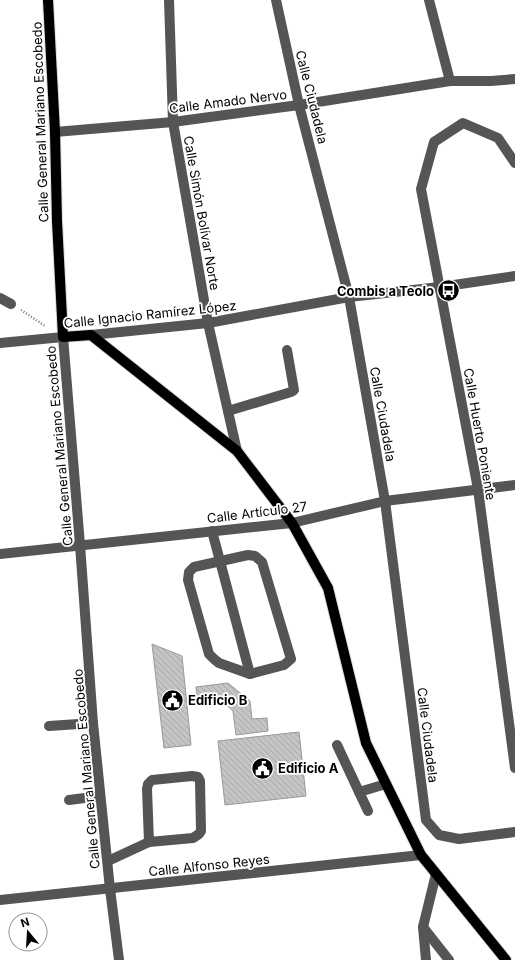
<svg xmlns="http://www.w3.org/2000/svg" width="515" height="960" font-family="Inter,sans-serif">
<defs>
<pattern id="building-back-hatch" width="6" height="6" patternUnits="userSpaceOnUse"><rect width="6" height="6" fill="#c4c4c4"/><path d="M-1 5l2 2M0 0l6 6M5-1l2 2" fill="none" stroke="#a7a7a7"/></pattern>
</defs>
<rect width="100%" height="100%" fill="#fff"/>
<!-- building -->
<g fill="url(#building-back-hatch)" stroke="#999">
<polygon points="152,644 182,656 191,745 164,748"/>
<polygon points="228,683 250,701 252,719 267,718 268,731 236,735 233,711 223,702 198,705 196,687"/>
<polygon points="299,732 306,796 225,805 218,741"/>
</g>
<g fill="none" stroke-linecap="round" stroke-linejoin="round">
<defs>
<polyline id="major" points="48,0 55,132 57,221 63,337 91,335 237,451 292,523 328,588 366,743 421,855 506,960"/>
</defs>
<!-- major casing -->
<use href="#major" stroke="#dbdbdb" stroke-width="12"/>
<!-- path -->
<polyline stroke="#777" stroke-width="2.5" stroke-dasharray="1 2" stroke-linecap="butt" points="21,310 45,326"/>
<!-- minor -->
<g stroke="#555" stroke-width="10">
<polyline points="169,0 173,122 208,323 237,451"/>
<polyline points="276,0 299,105 349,297 385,501 426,820 439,835 459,839 515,832"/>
<polyline points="429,0 450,81"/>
<polyline points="55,132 173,122 299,105 450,81 491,81 515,79"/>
<polyline points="515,163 498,138 463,123 434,142 421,189 478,489 515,768"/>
<polyline points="0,298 11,304"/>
<polyline points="91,335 208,323 349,297 440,287 515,276"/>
<polyline points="0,343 63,337 80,545 93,723 110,889 119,960"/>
<polyline points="228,411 291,392 294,390 287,350"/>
<polyline points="212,531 250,674"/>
<polyline points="0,554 292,523 385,501 515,485"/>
<polygon points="248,555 255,556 262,562 291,659 284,665 250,674 219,663 214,659 209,654 188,580 189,572 194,567"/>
<polyline points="49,726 93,723"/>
<polyline points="337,745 368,811"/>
<polygon points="192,776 198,777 200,781 201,831 199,834 193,838 149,842 147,789 148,784 152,780"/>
<polyline points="359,792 386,784"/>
<polyline points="69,800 100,796"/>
<polyline points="108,861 149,842"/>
<polyline points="0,900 421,855"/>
<polyline points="423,927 449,960"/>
<polyline points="426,960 423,927 436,874"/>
</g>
<!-- major -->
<use href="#major" stroke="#000" stroke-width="10"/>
</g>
<!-- icons -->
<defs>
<symbol id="bus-disc" viewBox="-11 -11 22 22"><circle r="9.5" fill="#000" stroke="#fff"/><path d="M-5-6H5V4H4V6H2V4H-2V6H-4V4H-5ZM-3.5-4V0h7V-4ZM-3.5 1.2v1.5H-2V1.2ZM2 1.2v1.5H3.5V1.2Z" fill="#fff"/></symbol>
<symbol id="civic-disc" viewBox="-11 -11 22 22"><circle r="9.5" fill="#000" stroke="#fff"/><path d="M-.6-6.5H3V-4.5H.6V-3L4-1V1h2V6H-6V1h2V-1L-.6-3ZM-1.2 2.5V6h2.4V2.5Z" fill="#fff"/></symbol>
</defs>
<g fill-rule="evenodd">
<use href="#bus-disc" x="436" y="278" width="25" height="25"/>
<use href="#civic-disc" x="160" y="688" width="25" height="25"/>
<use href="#civic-disc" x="250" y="756" width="25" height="25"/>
</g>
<g text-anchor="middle" stroke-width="3.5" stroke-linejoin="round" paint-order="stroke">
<!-- street labels -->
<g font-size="13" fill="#000" stroke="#fff">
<text transform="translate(312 97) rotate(76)" y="5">Calle Ciudadela</text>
<text transform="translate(228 101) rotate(-7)" y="5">Calle Amado Nervo</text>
<text transform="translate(40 122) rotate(-92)" y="5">Calle General Mariano Escobedo</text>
<text transform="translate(202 213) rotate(80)" y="5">Calle Simón Bolívar Norte</text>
<text transform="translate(150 314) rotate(-6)" y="5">Calle Ignacio Ramírez López</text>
<text transform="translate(383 414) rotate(80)" y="5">Calle Ciudadela</text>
<text transform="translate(480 434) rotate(80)" y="5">Calle Huerto Poniente</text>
<text transform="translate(59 446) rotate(-95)" y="5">Calle General Mariano Escobedo</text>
<text transform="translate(257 512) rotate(-7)" y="5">Calle Artículo 27</text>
<text transform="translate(428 735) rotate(83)" y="5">Calle Ciudadela</text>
<text transform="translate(86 769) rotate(-95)" y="5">Calle General Mariano Escobedo</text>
<text transform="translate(209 865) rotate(-6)" y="5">Calle Alfonso Reyes</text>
</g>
<!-- poi labels -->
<g font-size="13" font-weight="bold" fill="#000" stroke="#fff" text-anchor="start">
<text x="434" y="296" text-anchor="end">Combis a Teolo</text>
<text x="188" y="705">Edificio B</text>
<text x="278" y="773">Edificio A</text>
</g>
</g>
<!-- north arrow -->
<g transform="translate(28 932) rotate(342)"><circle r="19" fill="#ffffff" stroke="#999999"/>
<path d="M0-3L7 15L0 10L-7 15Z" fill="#000000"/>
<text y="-6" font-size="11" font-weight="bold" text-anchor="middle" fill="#000000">N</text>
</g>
</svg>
